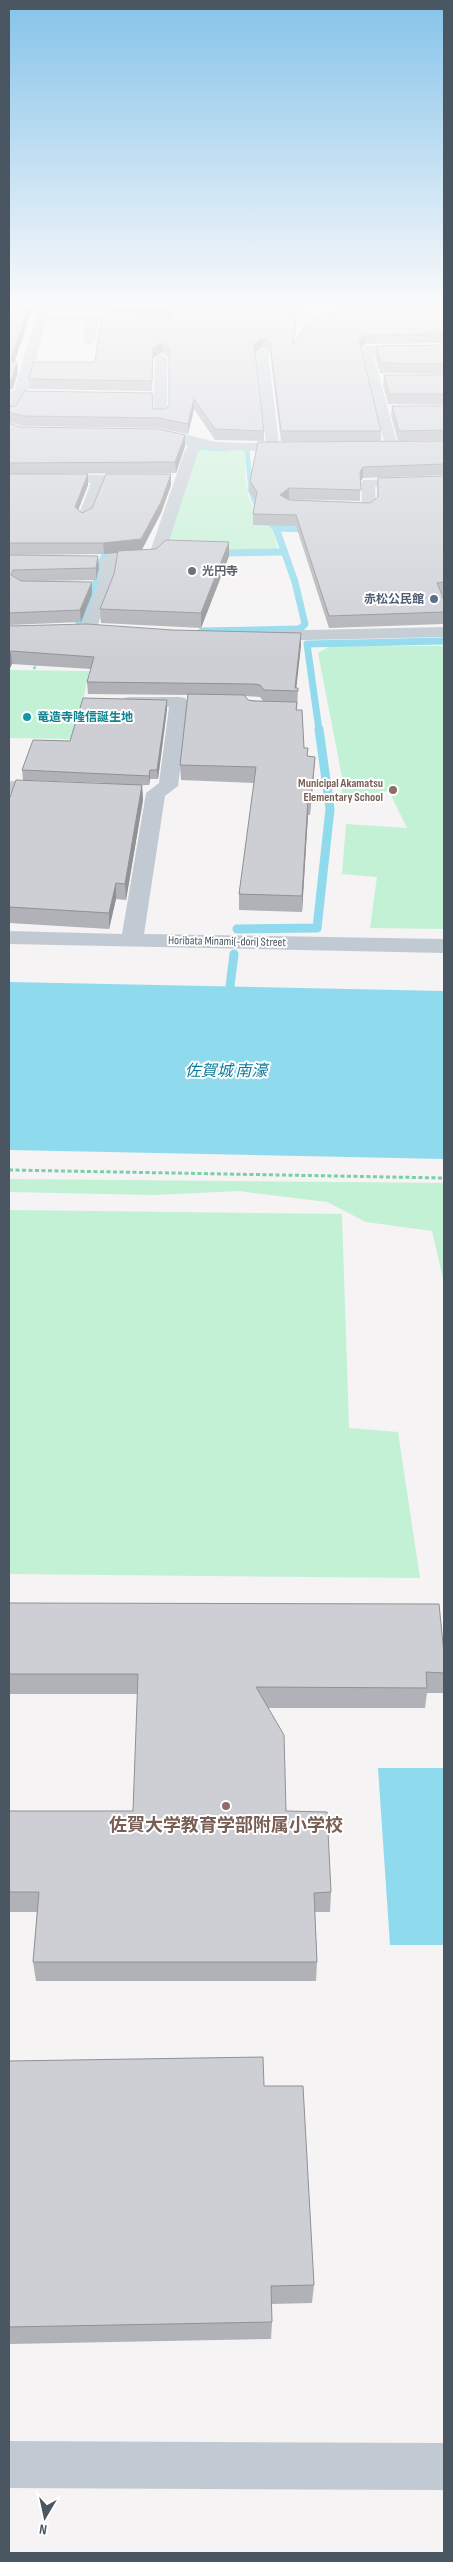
<svg xmlns="http://www.w3.org/2000/svg" width="453" height="2562" font-family="'Sofia Sans Condensed','Noto Sans JP',sans-serif">
<rect width="100%" height="100%" fill="#f5f3f3"/>
<!-- green -->
<g fill="#c3f1d5">
<path d="M198,448L245,451C245,482 244,510 273,529L278,551L163,553Z"/>
<polygon points="330,646 444,646 444,929 370,928 377,877 342,874 346,824 407,828 389,791 341,798 343,782 318,653"/>
<polygon points="9,670 89,671 83,701 71,739 9,738"/>
<polygon points="9,1179 444,1183 444,1283 432,1231 366,1222 327,1202 239,1191 154,1195 9,1192"/>
<polygon points="9,1210 342,1214 349,1428 398,1432 420,1578 9,1574"/>
</g>
<!-- water -->
<g fill="#90daee">
<polygon points="9,982 444,991 444,1159 9,1150"/>
<polygon points="378,1768 444,1768 444,1945 390,1945"/>
</g>
<g fill="none" stroke-linecap="round" stroke-linejoin="round">
<!-- stream-far2 -->
<g stroke="#90daee" stroke-width="5">
<polyline points="170,439 206,448 225,449"/>
<polyline points="247,450 251,491"/>
</g>
<!-- stream-far1 -->
<g stroke="#90daee" stroke-width="7">
<polyline points="251,489 260,513 276,528 295,582 305,624 300,629 300,635"/>
<polyline points="276,528 310,529"/>
<polyline points="215,553 283,552"/>
<polyline points="79,622 92,602 99,568 104,557 119,554"/>
<polyline points="202,631 300,629"/>
<polyline points="319,730 307,644 444,641"/>
</g>
<!-- stream -->
<g stroke="#90daee" stroke-width="9">
<polyline points="237,929 317,928 330,809 319,729"/>
<polyline points="230,986 234,954"/>
</g>
<!-- path-far1 -->
<polyline stroke="#7ad0a6" stroke-width="2" stroke-dasharray="2.5 1" stroke-linecap="butt" points="34,669 37,662"/>
<!-- path -->
<polyline stroke="#7ad0a6" stroke-width="3" stroke-dasharray="4 2.5" stroke-linecap="butt" points="9,1170 444,1178"/>
<!-- minor -->
<g fill="#c1cad2" fill-rule="evenodd">
<polygon points="40,302 52,302 48,314 139,315 145,318 139,321 98,321 95,341 89,345 83,341 87,321 46,321 27,392 59,393 65,397 59,401 24,399 15,415 9,416 11,399 9,399 9,391 14,391"/>
<polygon points="444,345 444,353 373,354 398,446 391,450 386,449 360,350 366,346"/>
<path d="M262,349L268,353L279,444H294L301,448L294,452L216,450L204,447L198,452L164,556L156,561L117,563L113,587L96,629L94,633H82L80,629L97,587L102,559L110,554L150,552L185,450L191,443L149,438L142,434C153,421 203,441 218,442C234,443 250,443 266,443L256,353Z"/>
<polygon points="161,354 167,358 167,415 165,418 155,418 154,401 109,400 108,397 114,393 154,393 155,358"/>
<polygon points="9,475 142,475 149,479 142,483 105,483 91,519 84,523 77,519 91,483 9,483"/>
<polygon points="444,477 444,485 375,487 376,508 374,511 337,511 330,507 337,503 362,503 361,483 363,480"/>
<polygon points="444,627 444,637 263,641 255,636 263,631"/>
<polygon points="130,697 179,697 185,698 188,702 178,786 165,796 144,934 444,939 444,953 9,944 9,931 122,934 146,793 159,783 169,707 124,706 121,702 124,698"/>
<polygon points="9,781 52,783 59,785 62,789 59,793 52,795 9,793"/>
<polygon points="9,2441 444,2443 444,2490 9,2488"/>
</g>
</g>
<!-- wall -->
<g fill="#b0b2b7" fill-rule="evenodd">
<polygon points="9,302 38,302 36,310 32,310 14,362 18,372 13,389"/>
<polygon points="51,302 298,302 294,344 444,302 444,343 366,344 361,348 381,431 381,441 281,441 270,353 263,347 255,352 264,431 264,441 215,440 194,409 188,434 159,428 23,426 9,422 9,407 153,409 166,409 169,405 169,358 162,352 153,358 152,391 29,389 29,379 95,362 157,317 136,312 51,310"/>
<polygon points="444,345 444,374 380,373 375,356 376,346"/>
<polygon points="384,375 444,375 444,405 388,404 383,385"/>
<path d="M392,406H444V475L363,478L360,482V501L289,499L370,503L377,498L378,478L444,476V594H442L444,600V624L329,628L296,526L253,525V514L256,501L249,492L250,481L398,441L391,416ZM444,440V441H402Z"/>
<polygon points="9,423 20,427 185,446 176,473 9,474"/>
<path d="M9,474H88V485L78,510L82,513L171,485L161,513L142,550L229,542V556L201,628L101,623L100,609L114,574L118,553L104,554L9,555L99,568L96,580L42,581L92,582V594L81,622L9,625V626L301,633V645L296,688H298L297,710L304,748L307,756L315,757L310,815H308L302,912L239,910V894L254,783L181,780L180,765L188,695L88,694L87,682L91,669L12,664L9,670ZM245,696L260,697L263,701L248,700Z"/>
<polygon points="167,700 167,709 158,779 150,779 149,785 142,785 143,800 126,900 116,899 109,929 9,923 9,800 106,783 23,780 22,770 70,741"/>
<polygon points="444,1423 444,1480 443,1434"/>
<polygon points="9,1603 444,1654 444,1686 443,1693 427,1693 425,1708 268,1708 286,1811 331,1892 330,1912 315,1912 317,1962 316,1981 36,1981 33,1962 37,1912 9,1912 9,1811 133,1811 138,1694 9,1694"/>
<polygon points="9,2061 264,2086 314,2285 312,2303 271,2304 272,2322 271,2339 9,2344"/>
</g>
<!-- shaded-wall -->
<g fill="#909195">
<polygon points="31,302 32,302 32,310 14,363 11,359"/>
<polygon points="35,302 38,302 36,310"/>
<polygon points="297,302 298,302 292,355 293,346"/>
<polygon points="366,335 366,344 358,349 359,340"/>
<polygon points="263,338 263,347 254,353 254,344"/>
<polygon points="162,343 162,352 153,358 152,391 153,348"/>
<polygon points="17,362 18,372 13,389 9,390 9,380"/>
<polygon points="194,399 194,409 188,434 188,424"/>
<polygon points="185,435 185,446 176,473 175,462"/>
<polygon points="363,467 363,478 359,483 360,472"/>
<polygon points="88,474 88,485 75,518 75,507"/>
<polygon points="171,474 171,485 161,513 141,551 104,554 103,543"/>
<polygon points="289,488 289,499 280,506 280,495"/>
<polygon points="229,542 229,556 201,628 201,613"/>
<polygon points="98,556 99,568 96,580 96,568"/>
<polygon points="92,582 92,594 81,622 80,610"/>
<polygon points="301,633 301,645 296,691 295,691"/>
<polygon points="11,651 12,664 9,670 9,655"/>
<polygon points="167,700 167,709 158,779 157,770"/>
<polygon points="315,757 314,772 310,815 311,799"/>
<polygon points="150,770 150,779 149,785 149,776"/>
<polygon points="142,785 143,800 126,900 125,884"/>
<polygon points="308,799 308,815 302,912 302,896"/>
<polygon points="116,883 116,899 109,929 109,913"/>
</g>
<!-- building -->
<g fill="#cdcfd5" stroke="#909195">
<polygon points="9,302 31,302 11,359 13,359 12,362 17,362 12,379 9,380"/>
<polygon points="116,302 297,302 293,346 311,318 378,302 444,302 444,334 366,335 359,340 381,431 281,431 270,343 263,338 254,344 264,431 215,429 194,399 188,424 159,418 23,416 9,412 9,407 16,406 24,391 152,393 153,409 166,409 169,405 169,348 162,343 153,348 152,381 29,379 33,362 95,362 102,312 135,312 167,319 172,318 172,311 136,303"/>
<polygon points="444,345 444,364 381,363 376,346"/>
<polygon points="384,375 444,375 444,394 389,394"/>
<polygon points="392,406 444,406 444,430 399,431"/>
<polygon points="9,423 20,427 159,429 185,435 175,462 9,463"/>
<polygon points="444,441 444,464 363,467 360,472 361,490 289,488 280,495 289,500 370,503 378,497 378,478 444,476 444,582 437,583 444,600 444,612 329,616 296,515 253,514 257,492 250,481 258,442"/>
<polygon points="9,474 88,474 75,507 82,513 92,508 106,474 171,474 161,502 141,539 103,543 9,543"/>
<polygon points="166,540 229,542 201,613 100,609 114,574 118,551 156,549"/>
<polygon points="9,554 9,555 98,556 96,568 13,570 11,575 21,581 92,582 80,610 9,613"/>
<polygon points="87,624 173,630 301,633 295,688 298,688 298,691 264,690 260,685 254,684 87,682 94,657 11,651 9,655 9,626"/>
<polygon points="188,694 244,695 248,700 254,701 297,702 296,710 302,710 304,748 308,748 307,756 315,757 311,799 308,799 302,896 239,894 256,767 180,765"/>
<polygon points="83,698 167,700 157,770 150,770 149,776 22,770 33,740 70,741"/>
<polygon points="16,780 142,785 125,884 116,883 109,913 9,907 9,800"/>
<polygon points="9,1603 439,1604 444,1654 444,1673 426,1672 427,1688 256,1687 284,1735 286,1811 327,1812 331,1892 314,1893 317,1962 33,1962 39,1892 9,1892 9,1811 133,1811 138,1674 9,1674"/>
<polygon points="263,2057 264,2086 303,2086 314,2285 271,2286 272,2322 9,2327 9,2061"/>
</g>
<!-- sky -->
<linearGradient id="sky" x2="0" y2="1"><stop stop-color="#85c3ea"/><stop offset="0.46" stop-color="#fafafa"/><stop offset="1" stop-color="#fafafa" stop-opacity="0"/></linearGradient>
<rect width="453" height="661" fill="url(#sky)"/>
<!-- markers -->
<circle fill="#6b7280" stroke="#fff" stroke-width="2" cx="192" cy="571" r="5"/>
<circle fill="#5c6f8a" stroke="#fff" stroke-width="2" cx="434" cy="599" r="5"/>
<circle fill="#0f9aa8" stroke="#fff" stroke-width="2" cx="27" cy="717" r="5"/>
<g fill="#8d6e63" stroke="#fff" stroke-width="2">
<circle cx="393" cy="790" r="5"/>
<circle cx="226" cy="1806" r="5"/>
</g>
<g text-anchor="middle" stroke-width="4" stroke-linejoin="round" paint-order="stroke">
<!-- far-worship labels -->
<g font-size="12" font-weight="bold" fill="#5b616d" stroke="#fff" text-anchor="start">
<text x="202" y="575">光円寺</text>
</g>
<!-- far-service labels -->
<g font-size="12" font-weight="bold" fill="#4e5e75" stroke="#fff" text-anchor="end">
<text x="424" y="603">赤松公民館</text>
</g>
<!-- far-culture labels -->
<g font-size="12" font-weight="bold" fill="#0d838f" stroke="#fff" text-anchor="start">
<text x="37" y="721">竜造寺隆信誕生地</text>
</g>
<!-- far-education labels -->
<g font-size="12" font-weight="bold" fill="#785e54" stroke="#fff" text-anchor="end">
<text x="383" y="787">Municipal Akamatsu<tspan x="383" dy="14">Elementary School</tspan></text>
</g>
<!-- far-street labels -->
<g font-size="12" fill="#4a5661" stroke="#fff">
<text transform="translate(227 941) rotate(1)" y="4">Horibata Minami(-dori) Street</text>
</g>
<!-- water labels -->
<g font-size="16" font-style="italic" fill="#0c7c9b" stroke="#fff">
<text x="226" y="1076">佐賀城 南濠</text>
</g>
<!-- near-education labels -->
<g font-size="18" font-weight="bold" fill="#785e54" stroke="#fff">
<text x="226" y="1831">佐賀大学教育学部附属小学校</text>
</g>
</g>
<!-- border -->
<rect width="453" height="2562" fill="none" stroke="#4a5661" stroke-width="20"/>
<!-- north arrow -->
<g transform="translate(45 2517) rotate(189)" stroke="#ffffff" stroke-width="4" paint-order="stroke">
<path d="M0-4L9 19L0 12L-9 19Z" fill="#4a5661"/>
<text y="-8" font-size="14" font-weight="bold" text-anchor="middle" fill="#4a5661">N</text>
</g>
</svg>
